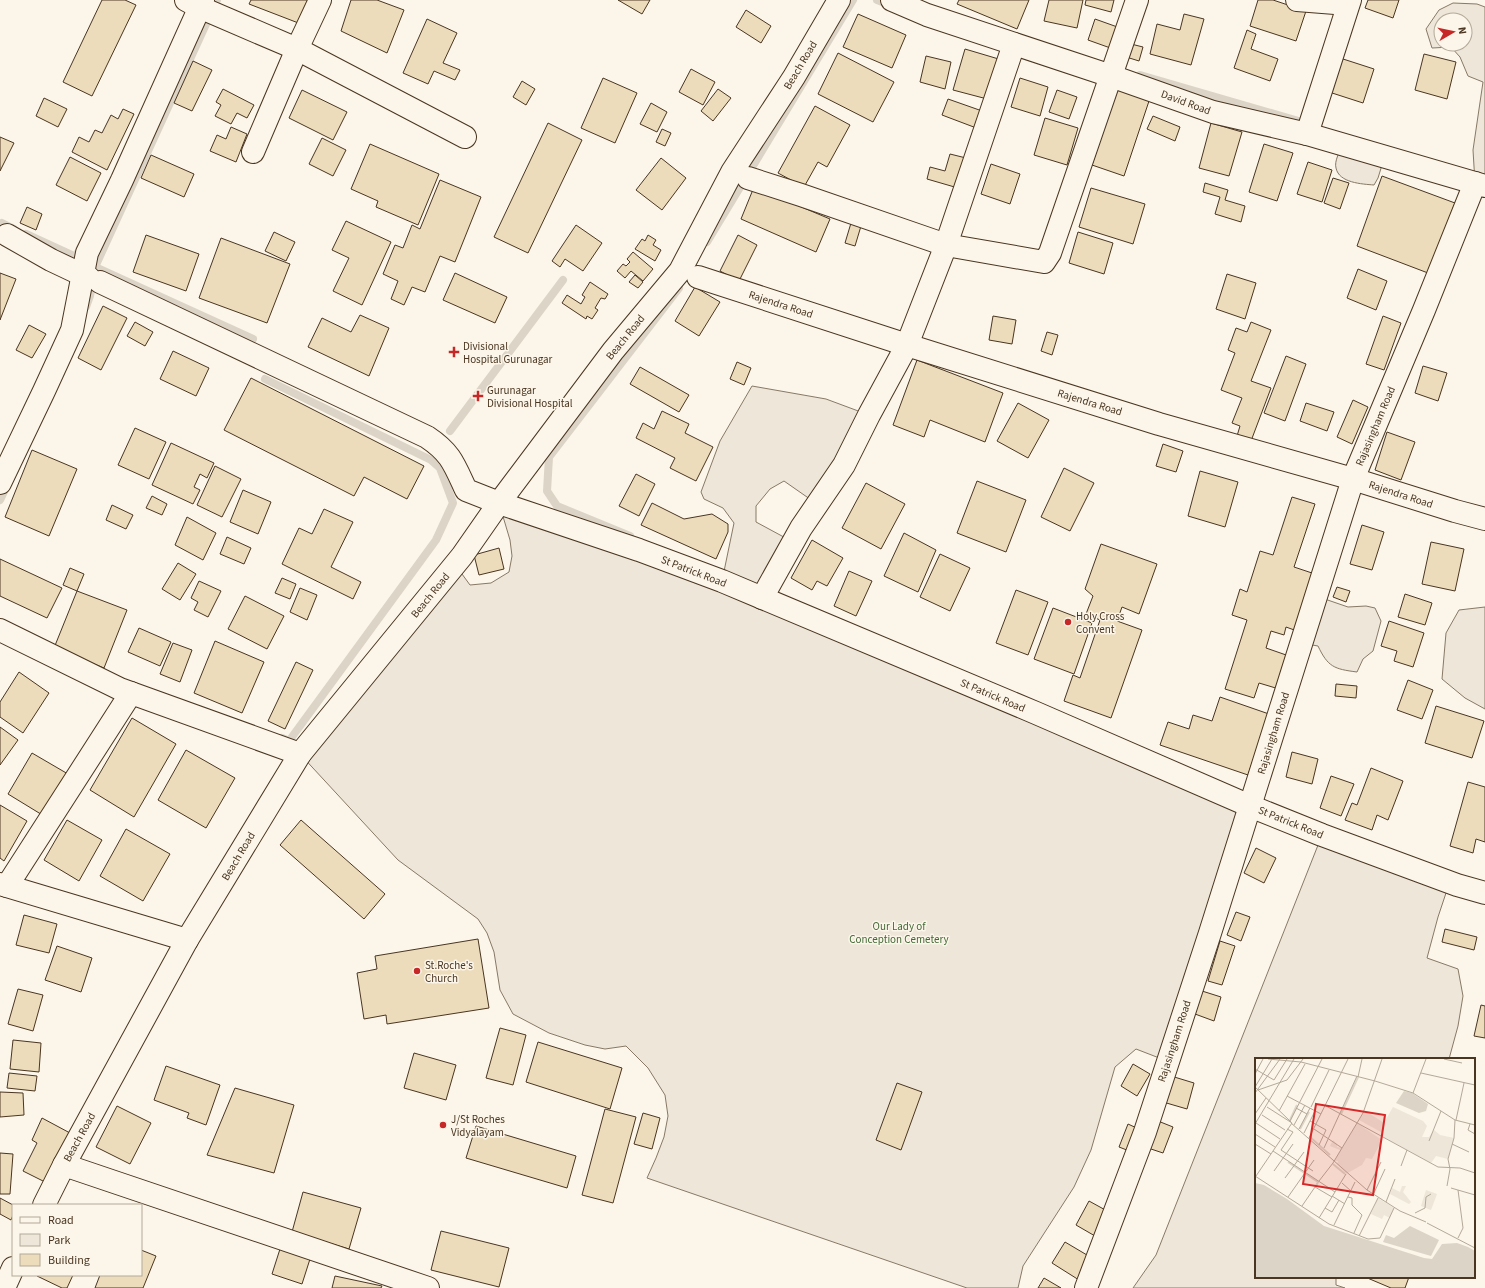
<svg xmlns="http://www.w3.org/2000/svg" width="1485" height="1288" font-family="'Source Sans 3',sans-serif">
<rect width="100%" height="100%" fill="#fbf6e9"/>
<!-- green -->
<g fill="#ede6d9" stroke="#887966" fill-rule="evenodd">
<path d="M1453,3L1477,4L1485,7V186L1475,183L1473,150L1483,82L1468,76L1460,57L1451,47L1432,48L1426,29L1439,10ZM1441,20H1465V44H1441Z"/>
<path d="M1343,144L1382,165L1378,178L1374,185C1362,184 1339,183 1336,168C1334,161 1340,151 1343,144Z"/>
<polygon points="752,386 826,399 869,415 817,504 784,481 770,489 756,506 756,522 793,542 762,597 1250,806 1167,1061 1136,1049 1115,1067 1091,1150 1074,1187 1023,1266 1018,1288 967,1288 647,1178 656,1158 664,1137 668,1116 665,1095 648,1068 626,1046 605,1049 585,1045 549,1033 513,1014 500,990 494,952 487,933 478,919 398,860 300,754 461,557 462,574 470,585 491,583 509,572 512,556 510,540 499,503 722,581 734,523 723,508 704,499 701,492 720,441"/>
<path d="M1316,596L1348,607L1366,606L1375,608L1381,621L1373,651L1363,659L1357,672C1334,669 1328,667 1318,646L1301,643Z"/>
<polygon points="1485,607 1485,709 1465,698 1442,679 1446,633 1459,610"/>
<polygon points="1322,835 1457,885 1446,893 1438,917 1427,958 1458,969 1463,996 1458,1026 1449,1059 1256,1059 1256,1277 1336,1277 1336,1285 1345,1288 1133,1288 1156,1255"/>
</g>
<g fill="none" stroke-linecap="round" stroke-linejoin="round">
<!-- stream -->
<g stroke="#dcd4c6" stroke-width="8">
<polyline points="217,0 95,267 253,339"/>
<polyline points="877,0 890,5"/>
<polyline points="1140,75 1302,122"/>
<polyline points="0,226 2,223 14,229"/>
<polyline points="26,234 76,257 80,248"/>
<polyline points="707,242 853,0"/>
<polyline points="86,307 90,296 93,279"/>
<polyline points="265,379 431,460 440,468 453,503 436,540 289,741 282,738"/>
<polyline points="450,431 563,280"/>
<polyline points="0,500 8,483"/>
<polyline points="630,536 557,506 547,491 549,457 679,288"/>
</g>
</g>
<!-- building -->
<g fill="#ecdcbc" stroke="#4a3520">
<polygon points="102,0 125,0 136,5 92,96 63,82"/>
<polygon points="251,0 310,0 301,24 249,4"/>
<polygon points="351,0 377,0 404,10 387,53 341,31"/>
<polygon points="618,0 650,0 642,14"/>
<polygon points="959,0 1029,0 1017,29 957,4"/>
<polygon points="1049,0 1083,0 1077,28 1044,21"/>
<polygon points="1086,0 1114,0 1111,12 1085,5"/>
<polygon points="1258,0 1273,0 1306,11 1296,41 1250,26"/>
<polygon points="1368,0 1399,0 1393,18 1365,8"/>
<polygon points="746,10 771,26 761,43 736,27"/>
<polygon points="858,14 906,35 892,68 843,47"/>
<polygon points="1184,14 1204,19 1191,65 1150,54 1157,24 1180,30"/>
<polygon points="427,19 457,33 443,63 460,70 455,80 434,71 428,84 403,73"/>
<polygon points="1095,19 1123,29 1116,50 1088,40"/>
<polygon points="1247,30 1256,34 1251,49 1278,59 1270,81 1234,68"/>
<polygon points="1127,43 1143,47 1139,61 1123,56"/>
<polygon points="965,49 1002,60 991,100 953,90"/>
<polygon points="838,53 894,82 873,122 818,94"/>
<polygon points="1424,54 1456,62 1447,99 1415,90"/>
<polygon points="926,56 951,62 945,89 920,82"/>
<polygon points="1340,58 1374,69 1363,103 1329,92"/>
<polygon points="193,61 212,70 192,111 174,103"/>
<polygon points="691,69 715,82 703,105 679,92"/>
<polygon points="603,78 637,93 615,143 581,128"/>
<polygon points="1020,78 1048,87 1040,116 1011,107"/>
<polygon points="522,81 535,89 526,105 513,97"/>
<polygon points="1118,87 1150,98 1124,176 1092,165"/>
<polygon points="223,89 254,105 247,118 237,113 231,124 215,116 221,105 216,102"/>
<polygon points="718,89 731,98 713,121 701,111"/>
<polygon points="302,90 347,112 333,140 289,118"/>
<polygon points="1057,90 1077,97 1069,119 1049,112"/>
<polygon points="44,98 67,109 58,127 36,116"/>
<polygon points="948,99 985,112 979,129 942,115"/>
<polygon points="651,103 667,112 657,132 640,124"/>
<polygon points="815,106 850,125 827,167 818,162 804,187 778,173"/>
<polygon points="123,109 134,114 107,170 72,152 79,137 89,142 95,130 102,133 111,115 118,119"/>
<polygon points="1153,116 1180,127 1175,141 1147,129"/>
<polygon points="1045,118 1078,128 1067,165 1034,155"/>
<polygon points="548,123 582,140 528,253 494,237"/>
<polygon points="1211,123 1242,132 1229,176 1199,168"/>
<polygon points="231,127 247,134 236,162 210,151 217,135 226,139"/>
<polygon points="662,129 671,133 665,146 656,142"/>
<polygon points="0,137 14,143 0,171"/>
<polygon points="322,138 346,150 333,176 309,164"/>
<polygon points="370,144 439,174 418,225 376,207 378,201 351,189"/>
<polygon points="1264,144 1293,153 1277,201 1249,192"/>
<polygon points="950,154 966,158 958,188 927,179 930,167 945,171"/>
<polygon points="151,155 194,174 184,197 141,178"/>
<polygon points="70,157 101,173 87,201 56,185"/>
<polygon points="661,158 686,178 662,210 636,190"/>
<polygon points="1308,162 1332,170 1322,202 1297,194"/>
<polygon points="991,164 1020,174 1010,204 981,194"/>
<polygon points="1382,176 1455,203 1428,273 1357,246"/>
<polygon points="1333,178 1349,183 1340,209 1324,203"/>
<polygon points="440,180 481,197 455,262 440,256 425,292 412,287 404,305 391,299 398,281 383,274 395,245 403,248 412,225 420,229"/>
<polygon points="1205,183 1228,190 1225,200 1245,206 1241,222 1215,214 1220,197 1203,192"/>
<polygon points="754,187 830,219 816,252 741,219"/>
<polygon points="1091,188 1145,204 1133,244 1079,227"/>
<polygon points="27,207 42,214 36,230 20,223"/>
<polygon points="346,221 391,242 362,305 333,291 349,258 332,250"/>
<polygon points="851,223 861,226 855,246 845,243"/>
<polygon points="576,225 602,243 583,271 565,259 560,267 552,261"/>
<polygon points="274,232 295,242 286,261 265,251"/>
<polygon points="1078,232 1113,243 1104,274 1069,263"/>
<polygon points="146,235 199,254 186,291 133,272"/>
<polygon points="648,235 656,240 653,245 661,250 655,261 635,249 642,239 645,241"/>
<polygon points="738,235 757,245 739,281 720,271"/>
<polygon points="221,238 290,264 267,323 199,298"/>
<polygon points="633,252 653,269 643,281 631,271 625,278 617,271 623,264 626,266 630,262 627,259"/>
<polygon points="1358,269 1387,281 1376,310 1347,298"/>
<polygon points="0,273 16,279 0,320"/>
<polygon points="455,273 507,297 495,323 443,300"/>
<polygon points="1227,274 1256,283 1245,319 1216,309"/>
<polygon points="635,275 643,282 638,288 629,282"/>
<polygon points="590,282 608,294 605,299 601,298 595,308 598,310 592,319 587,316 586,319 562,303 567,295 581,304 585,297 582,295"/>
<polygon points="695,287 720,302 699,336 675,321"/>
<polygon points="103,306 127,318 101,370 78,358"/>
<polygon points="360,315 389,328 369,376 308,347 322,318 351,332"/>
<polygon points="993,316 1016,320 1012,344 989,340"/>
<polygon points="1383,316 1401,323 1384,370 1366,364"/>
<polygon points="135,322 153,332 145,346 127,336"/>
<polygon points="1251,322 1271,330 1251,381 1271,388 1251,441 1237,436 1240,426 1232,423 1242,398 1221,390 1235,353 1228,350 1236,328 1247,332"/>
<polygon points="29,325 46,334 32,358 16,350"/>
<polygon points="1047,332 1058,335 1052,355 1041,351"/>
<polygon points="173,351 209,368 196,396 160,379"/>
<polygon points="1286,356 1306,364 1285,421 1264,413"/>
<polygon points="917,360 1003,393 985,442 930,420 924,437 893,425"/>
<polygon points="737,362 751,368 744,385 730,379"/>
<polygon points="1423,366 1447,373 1438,401 1415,393"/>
<polygon points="640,367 689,395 679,412 630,384"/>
<polygon points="251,378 424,466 407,499 364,477 354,496 224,430"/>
<polygon points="1353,400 1368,407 1352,444 1337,437"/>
<polygon points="1018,403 1049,420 1028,458 997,441"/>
<polygon points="1306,403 1334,412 1327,431 1300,421"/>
<polygon points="662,411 689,424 685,433 713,447 696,481 670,468 675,458 636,438 643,423 654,429"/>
<polygon points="135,428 166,442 149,479 118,465"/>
<polygon points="1387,432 1415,442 1401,480 1375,470"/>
<polygon points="171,443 214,463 207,478 200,474 194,487 200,490 193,504 152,485"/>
<polygon points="1163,444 1183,451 1176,472 1156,466"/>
<polygon points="32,450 77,469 49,536 5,517"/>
<polygon points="215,466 241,479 222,517 197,505"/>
<polygon points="1064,468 1094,483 1070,531 1041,517"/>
<polygon points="1200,471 1238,482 1225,527 1188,516"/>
<polygon points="636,474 655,484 639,516 619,506"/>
<polygon points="977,481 1026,500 1006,552 957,533"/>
<polygon points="866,483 905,504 881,549 842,528"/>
<polygon points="243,490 271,502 258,534 230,522"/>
<polygon points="152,496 167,504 162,515 146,508"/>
<polygon points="1292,497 1315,504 1294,567 1315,574 1297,631 1286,627 1284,635 1271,631 1266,648 1289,656 1279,689 1259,683 1254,698 1225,689 1247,620 1232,615 1240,589 1247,592 1260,551 1273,555"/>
<polygon points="652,503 684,519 712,514 728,524 728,532 716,559 641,525"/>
<polygon points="112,505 133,515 126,529 106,520"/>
<polygon points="324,509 353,522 331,567 361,582 353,599 282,564 299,528 312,534"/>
<polygon points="187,517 216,533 203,560 175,545"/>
<polygon points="1362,525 1384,532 1372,570 1350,564"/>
<polygon points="904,533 936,550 918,592 884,576"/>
<polygon points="227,537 251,548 244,564 220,554"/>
<polygon points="812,540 843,558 827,586 817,581 812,590 791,578"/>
<polygon points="1431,542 1464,549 1455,591 1422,584"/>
<polygon points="1101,544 1157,564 1139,614 1122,607 1117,621 1142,630 1111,718 1064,701 1073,675 1080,678 1100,620 1086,614 1093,596 1085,589"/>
<polygon points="499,548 504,569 479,575 474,555"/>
<polygon points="940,554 970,568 950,611 920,597"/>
<polygon points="0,559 62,588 47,618 0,596"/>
<polygon points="178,563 196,574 180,600 162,589"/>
<polygon points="70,568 84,574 77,591 63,585"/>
<polygon points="849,571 872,581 856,616 834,606"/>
<polygon points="282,578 296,584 290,599 275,593"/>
<polygon points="199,581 221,591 208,617 194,610 198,602 191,598"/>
<polygon points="1337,587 1350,591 1346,602 1333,597"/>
<polygon points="300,588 317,595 307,620 290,612"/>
<polygon points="1016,590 1048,602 1028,655 996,643"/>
<polygon points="77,591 127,610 104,668 54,648"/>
<polygon points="1405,594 1432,603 1425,625 1398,617"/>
<polygon points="245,596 284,616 267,649 228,629"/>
<polygon points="1053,608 1092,623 1074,674 1034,659"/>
<polygon points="1389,621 1424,633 1413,667 1394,661 1397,651 1381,646"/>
<polygon points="139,628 171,642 160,666 128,652"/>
<polygon points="215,641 264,662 242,713 194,693"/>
<polygon points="173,643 192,650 180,682 160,674"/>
<polygon points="296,662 313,670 285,729 268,721"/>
<polygon points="19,672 49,693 23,733 0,717 0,702"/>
<polygon points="1408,680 1433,690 1422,719 1397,710"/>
<polygon points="1336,684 1357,686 1356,698 1335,696"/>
<polygon points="1220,697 1269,714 1248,775 1160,745 1168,722 1189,729 1193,715 1212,721"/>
<polygon points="1436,706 1484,721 1472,758 1425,743"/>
<polygon points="132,718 176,744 134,817 90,790"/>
<polygon points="0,727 18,740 0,765"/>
<polygon points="186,750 235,778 206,828 158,800"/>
<polygon points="1292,752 1318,759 1312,784 1286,777"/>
<polygon points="32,753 68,774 44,816 8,794"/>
<polygon points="1371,768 1403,781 1388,820 1377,815 1372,830 1345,820 1352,803 1357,805"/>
<polygon points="1331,776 1354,784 1341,816 1320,808"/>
<polygon points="1468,782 1485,787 1485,842 1476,839 1473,853 1450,846"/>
<polygon points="0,805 27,821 4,861 0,858"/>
<polygon points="67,820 102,840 79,881 44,860"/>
<polygon points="301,820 385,894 364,919 280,845"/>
<polygon points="126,829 170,854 143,901 100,876"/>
<polygon points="1256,848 1276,858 1264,883 1244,873"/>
<polygon points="1236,912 1250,917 1241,941 1227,935"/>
<polygon points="24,915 57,924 49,953 16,945"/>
<polygon points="1445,929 1477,937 1474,950 1442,942"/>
<polygon points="478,939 489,1008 387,1024 386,1015 364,1019 357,973 377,969 375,956"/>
<polygon points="1220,941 1235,946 1222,985 1208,981"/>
<polygon points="57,946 92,958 81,992 45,980"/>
<polygon points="18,989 43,995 33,1031 8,1024"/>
<polygon points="1202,991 1221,997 1214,1021 1195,1014"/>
<polygon points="1481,1005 1485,1006 1485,1038 1474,1036"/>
<polygon points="500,1028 526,1035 513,1085 486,1078"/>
<polygon points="13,1040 41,1043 39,1072 10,1069"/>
<polygon points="538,1042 622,1068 610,1109 526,1082"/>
<polygon points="414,1053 456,1065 446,1100 404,1088"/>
<polygon points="1133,1064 1150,1074 1137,1096 1121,1086"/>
<polygon points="166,1066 220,1085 206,1125 187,1118 189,1113 154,1100"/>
<polygon points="9,1073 37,1076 35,1091 7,1088"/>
<polygon points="1171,1076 1194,1083 1187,1109 1163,1102"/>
<polygon points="897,1083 922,1092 901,1150 876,1140"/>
<polygon points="235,1088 294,1105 274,1173 207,1155"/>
<polygon points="0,1092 23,1093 24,1115 0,1117"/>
<polygon points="117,1106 151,1123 130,1164 96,1147"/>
<polygon points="605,1109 636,1117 613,1203 582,1195"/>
<polygon points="643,1113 660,1118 652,1149 634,1144"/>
<polygon points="42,1118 70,1133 45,1182 23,1171 37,1143 32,1140"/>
<polygon points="1158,1121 1173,1127 1163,1153 1148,1148"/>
<polygon points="1128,1124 1141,1130 1132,1152 1119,1147"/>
<polygon points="476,1126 576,1156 567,1188 466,1158"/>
<polygon points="0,1153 13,1154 10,1194 0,1194"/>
<polygon points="303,1192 361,1208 349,1249 292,1232"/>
<polygon points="0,1198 13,1205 13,1215 11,1220 0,1214"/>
<polygon points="1089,1201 1109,1212 1095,1236 1076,1225"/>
<polygon points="441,1231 509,1248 499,1287 431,1270"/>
<polygon points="1065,1242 1092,1258 1079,1280 1052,1263"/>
<polygon points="280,1249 310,1259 302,1284 272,1274"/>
<polygon points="141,1250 156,1256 143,1288 95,1288 100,1275 141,1275"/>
<polygon points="38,1275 73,1275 67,1288 62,1288 37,1276"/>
<polygon points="335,1276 382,1286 381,1288 332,1288"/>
<polygon points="1365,1277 1409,1277 1405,1288 1391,1288"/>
<polygon points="1044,1278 1061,1288 1038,1288"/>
</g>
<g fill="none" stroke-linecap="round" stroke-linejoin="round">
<defs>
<g id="street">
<polyline points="186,0 199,7 297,49 465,137"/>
<polyline points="892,0 927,15 1111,76 1213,112 1307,134 1485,186"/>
<polyline points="1297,0 1348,4"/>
<polyline points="1307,134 1350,0"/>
<polyline points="253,152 297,49 320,0"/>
<polyline points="748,178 801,195 946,245 1044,262 1050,253 1137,0"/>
<polyline points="7,235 51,260 89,278"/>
<polyline points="698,277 907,345 1159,424 1353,479 1455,511 1485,519"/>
<path d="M100,282L427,437C451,453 454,464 466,490L499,503L639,550L722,581L1036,713L1250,806L1322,835L1457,885L1485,893"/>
<polyline points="0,483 44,391 72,330 87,253 122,180 203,0"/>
<polyline points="762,598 801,528 844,465 869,415 907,345 946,245 1014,44"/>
<polyline points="0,630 120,689 300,754"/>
<polyline points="0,884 187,940"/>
<polyline points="7,886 131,693"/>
<polyline points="64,1165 428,1288"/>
<polyline points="1086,1288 1145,1132 1210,933 1353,479 1424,310 1475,183"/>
</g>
<g id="secondary">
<polyline points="44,1205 64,1165 187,940 300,754 462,556 499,503 613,351 680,271 732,172 794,77 839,0"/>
<polyline points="4,1288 13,1268"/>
</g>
</defs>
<!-- street casing -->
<use href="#street" stroke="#4a3520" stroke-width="24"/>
<!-- secondary casing -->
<use href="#secondary" stroke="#4a3520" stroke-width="24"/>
<!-- street -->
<use href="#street" stroke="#fbf6e9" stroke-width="22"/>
<!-- secondary -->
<use href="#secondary" stroke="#fbf6e9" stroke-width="22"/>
</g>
<!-- markers -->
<g fill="#c62828" stroke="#fbf6e9" stroke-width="1.5">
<path d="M452 346h4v4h4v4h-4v4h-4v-4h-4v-4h4z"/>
<path d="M476 390h4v4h4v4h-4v4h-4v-4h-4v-4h4z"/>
<circle cx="1068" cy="622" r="4"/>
<circle cx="417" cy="971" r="4"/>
<circle cx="443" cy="1125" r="4"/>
</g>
<g text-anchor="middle" stroke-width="3" stroke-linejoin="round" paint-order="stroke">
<!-- street labels -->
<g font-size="11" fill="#4a3520" stroke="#fbf6e9">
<text transform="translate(800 65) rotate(-59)" y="4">Beach Road</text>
<text transform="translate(1186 102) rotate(20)" y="4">David Road</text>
<text transform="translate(781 304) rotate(18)" y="4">Rajendra Road</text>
<text transform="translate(625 337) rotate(-51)" y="4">Beach Road</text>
<text transform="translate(1090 402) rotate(17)" y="4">Rajendra Road</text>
<text transform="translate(1375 426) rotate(-67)" y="4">Rajasingham Road</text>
<text transform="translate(1401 494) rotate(18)" y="4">Rajendra Road</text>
<text transform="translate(694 571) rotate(21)" y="4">St Patrick Road</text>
<text transform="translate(430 595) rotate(-51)" y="4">Beach Road</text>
<text transform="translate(993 695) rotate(23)" y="4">St Patrick Road</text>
<text transform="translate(1273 733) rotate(-73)" y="4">Rajasingham Road</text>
<text transform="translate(1291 822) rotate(22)" y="4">St Patrick Road</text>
<text transform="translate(238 856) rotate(-59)" y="4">Beach Road</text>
<text transform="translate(1174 1041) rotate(-72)" y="4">Rajasingham Road</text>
<text transform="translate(79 1137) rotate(-61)" y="4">Beach Road</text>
</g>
<!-- poi labels -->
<g font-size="11" fill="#4a3520" stroke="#fbf6e9" text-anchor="start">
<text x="463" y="350">Divisional<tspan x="463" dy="13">Hospital Gurunagar</tspan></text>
<text x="487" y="394">Gurunagar<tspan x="487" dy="13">Divisional Hospital</tspan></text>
<text x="1076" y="620">Holy Cross<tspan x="1076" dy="13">Convent</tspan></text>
<text x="425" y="969">St.Roche's<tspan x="425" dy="13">Church</tspan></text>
<text x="451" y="1123">J/St Roches<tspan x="451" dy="13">Vidyalayam</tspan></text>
</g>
<!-- park labels -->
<g font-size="11" fill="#436837" stroke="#fbf6e9">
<text x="899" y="930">Our Lady of<tspan x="899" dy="13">Conception Cemetery</tspan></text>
</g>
</g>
<!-- overview -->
<g transform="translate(1255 1058)">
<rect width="220" height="220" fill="#fbf6e9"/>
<path d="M138,49L168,63L172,68L167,79H174L179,72L185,77L199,80L193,101L181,98L176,105L129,79L126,74L104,62L109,55H114L129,65ZM102,65L127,82L117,101L111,100L107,107L91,116L82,106L83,103H79L85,92L75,88L78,82L82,86V89L87,90ZM147,128H151L148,134L156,144L154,146L135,136L137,130L145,134ZM171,132L182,136L176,152L166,148ZM123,140L139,150L135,160L129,157L127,161L116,156Z" fill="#ede6d9"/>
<path d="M149,33L157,35L173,46L171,53L164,55L141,45ZM0,125L9,127L32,141L69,168L169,200L177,201L187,186L202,185L213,189L220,193V219H0ZM155,168L184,182L176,198L128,184L131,177L139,180Z" fill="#dcd4c6"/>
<path fill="none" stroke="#dcd4c6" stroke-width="2" d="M86,56L103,19M35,62L42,47M45,71L54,54M55,79L75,97M33,104L63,124L61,128M78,106L90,116"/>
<path fill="none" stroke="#b4a999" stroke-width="1" d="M13,1L46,4L120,23L158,35L200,62L220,67M189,1L207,5M0,11L19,22L32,1M166,15L220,27M0,16L8,1M103,19L107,1M0,29L17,1M0,29L36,64M3,32L32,22L48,1M0,35L25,1M158,35L171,1M32,38L66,56M71,48L183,109L205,110L220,115M56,49L74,12M41,50L52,56M24,53L50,6M0,56L11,40M7,57L30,72M201,62L209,25M35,63L67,1M55,63L71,72L64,87M1,65L25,81M36,65L112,132L145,153L171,164M0,66L39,1M215,66L213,72L220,76M39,67L50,47M32,71L38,74L26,92L58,113M44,71L55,50M59,71L87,90M49,75L60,53M0,76L20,89M54,80L93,1M174,83L186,53M0,86L16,96M197,86L214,94M69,90L102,18M18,93L80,134M146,108L152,92M19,113L38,86M0,118L74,166L113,181L125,180L139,150M1,118L37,65L12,49M30,120L49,94M64,123L78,105L108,55L127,1M87,125L96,133M192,128L195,111L193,101L199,80L200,62M196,130L220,137M112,132L126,104M203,132L208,170L203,180M118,137L130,111M77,138L90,146M33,139L59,102M93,139L97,140V147L107,157L99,175M131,144L140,121M47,148L60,129L77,139M70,150L77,154L84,142M160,155L170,150L171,139L176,136M64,160L91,116M172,165L220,190M79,167L100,124M104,178L123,140"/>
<path fill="#d62828" fill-opacity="0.15" stroke="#d62828" stroke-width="2" d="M61,46L130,57L118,137L48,126Z"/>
<rect width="220" height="220" fill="none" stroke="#4a3520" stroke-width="2"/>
</g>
<!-- legend -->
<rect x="12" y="1204" width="130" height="72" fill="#fbf6e9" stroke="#b4a999"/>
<rect x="20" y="1217" width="20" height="6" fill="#fbf6e9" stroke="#b4a999"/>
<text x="48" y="1224" font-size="12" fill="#4a3520">Road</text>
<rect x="20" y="1234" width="20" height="12" fill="#ede6d9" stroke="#b4a999"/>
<text x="48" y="1244" font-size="12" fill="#4a3520">Park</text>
<rect x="20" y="1254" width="20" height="12" fill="#ecdcbc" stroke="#b4a999"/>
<text x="48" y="1264" font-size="12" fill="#4a3520">Building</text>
<!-- north arrow -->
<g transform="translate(1453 32) rotate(81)"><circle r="19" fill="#fbf6e9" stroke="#b4a999"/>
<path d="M0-3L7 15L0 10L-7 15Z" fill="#c62828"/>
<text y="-6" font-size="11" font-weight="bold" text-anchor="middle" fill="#4a3520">N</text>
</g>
</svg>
